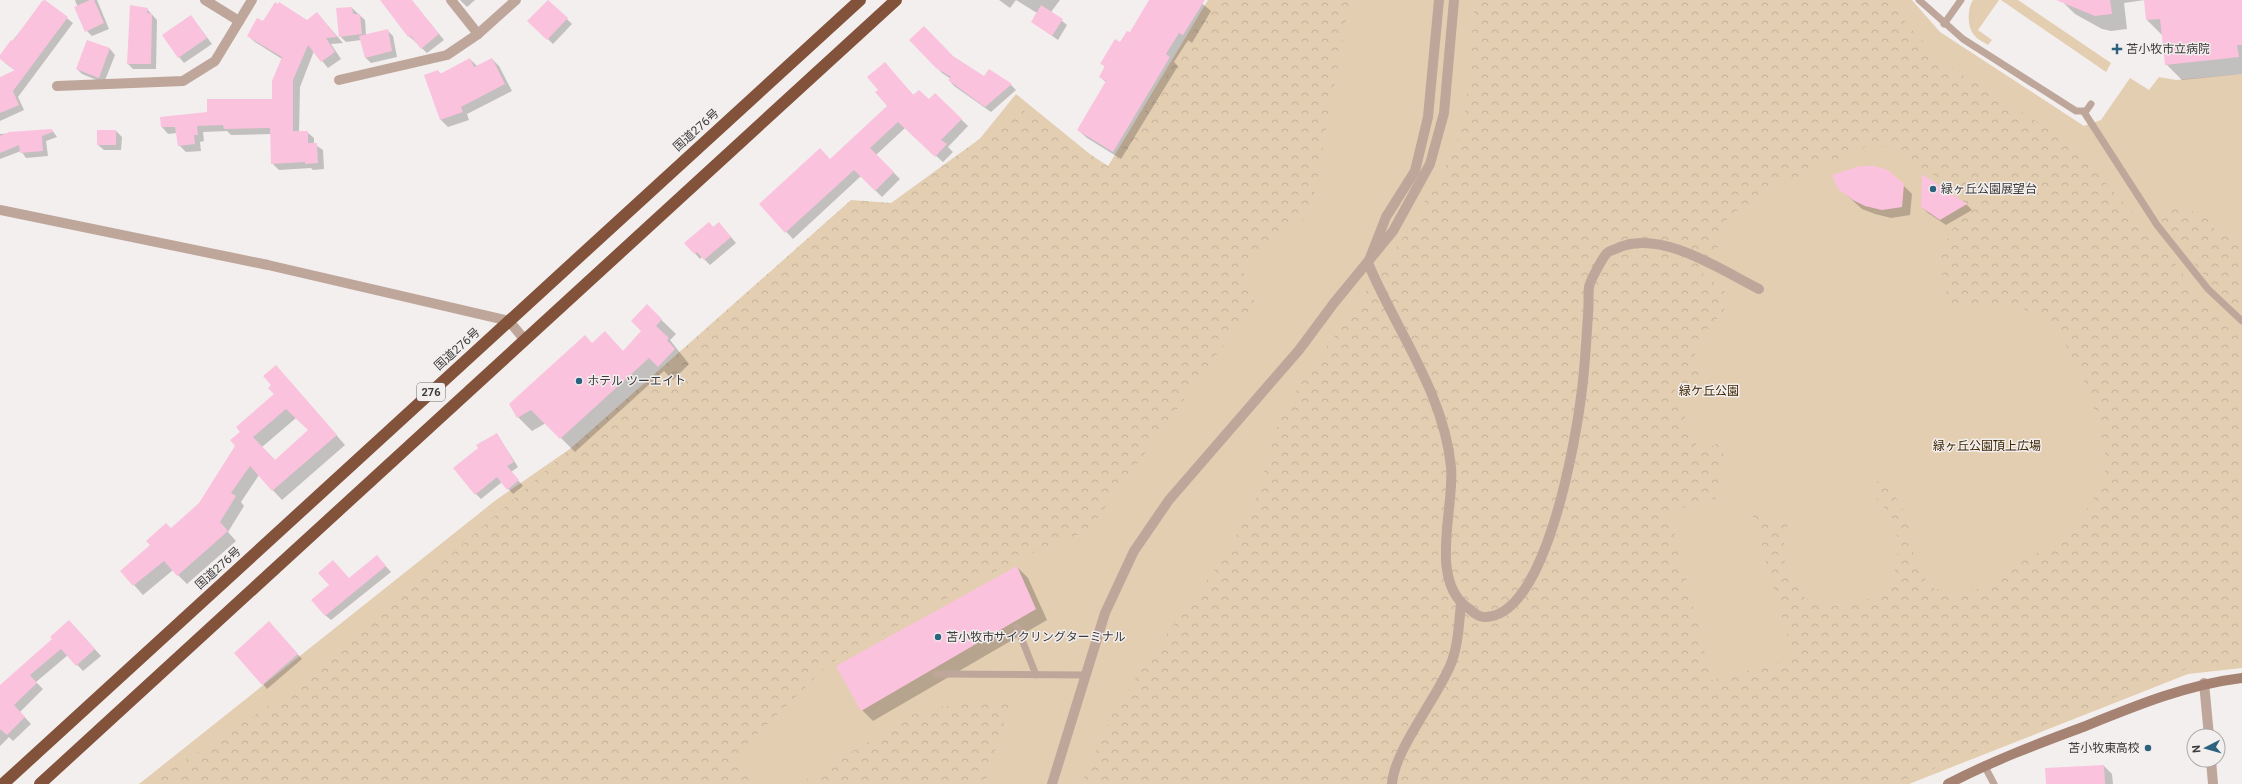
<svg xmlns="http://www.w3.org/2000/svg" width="2242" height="784" font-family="Roboto,'Noto Sans JP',sans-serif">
<defs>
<pattern id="forest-crowns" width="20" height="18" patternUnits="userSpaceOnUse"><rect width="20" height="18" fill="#e4ceb2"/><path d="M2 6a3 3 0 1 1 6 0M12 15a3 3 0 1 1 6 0" fill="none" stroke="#c4b29a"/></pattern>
</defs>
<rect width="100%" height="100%" fill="#f3efef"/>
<!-- green -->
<g fill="#e4ceb2">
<polygon points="1208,0 1912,0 1940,32 2084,126 2101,120 2130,78 2149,90 2159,77 2176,80 2242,74 2242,668 2188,674 1909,784 139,784 496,500 931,199 1016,94 1107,168"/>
<path d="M1973,0H1999L1978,30L1992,40L1988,45C1984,42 1978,40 1975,36C1967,28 1967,9 1973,0Z"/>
<polygon points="2001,0 2018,0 2111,63 2106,72"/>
</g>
<!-- forest -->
<g fill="url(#forest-crowns)" fill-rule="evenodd">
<polygon points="1212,0 1350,0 1311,213 1243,270 1255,302 1089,530 1020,558 829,664 743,748 739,769 754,784 149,784 314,676 851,200 891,203 1021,109 1111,168"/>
<path d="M1475,0H1887L1915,33L1944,63L2069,142L2149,231L2216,315L2242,337V663L2186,669L1895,784H1081L1115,709L1152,653L1217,567L1254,506L1282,411L1401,241L1455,150L1466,108ZM1867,146L1887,147L1960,191L1962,212L1938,256L1949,303L1969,306H2017L2055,324L2090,393L2105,451V481L2074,530L1976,590L1954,593L1935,589L1922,576L1915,562L1907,517L1883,474L1871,491L1894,521L1899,544L1895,571L1884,588L1860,604L1822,607L1805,598L1791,579L1784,559V539L1789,521L1772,524L1761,518L1749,503L1794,658L1712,680L1669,512L1717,498L1721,491L1724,441L1699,451L1674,391L1697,381L1701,374C1699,369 1695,362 1695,356C1694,331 1728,319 1729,295L1703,273L1715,255L1728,216L1783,183Z"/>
<path d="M2158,206L2213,215L2214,229C2224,237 2230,238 2242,234V314L2212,285L2162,224Z"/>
<polygon points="1012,698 985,784 799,784 922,709"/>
</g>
<!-- shadow -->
<g fill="#0003" fill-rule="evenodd">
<polygon points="75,0 97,0 109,29 92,36 87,31"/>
<polygon points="381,0 411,0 444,40 427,53 409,36"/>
<polygon points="460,0 475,0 467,7"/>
<polygon points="999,0 1060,0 1051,12 1067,25 1058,40 1032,22 1037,13 1016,0 1010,8"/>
<polygon points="1150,0 1198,0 1211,11 1192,43 1188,40 1174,62 1178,66 1121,159 1087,138 1078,130 1107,83 1100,77 1106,68 1102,63 1130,34"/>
<polygon points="2061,0 2242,0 2242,74 2182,80 2166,64 2163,36 2147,20 2145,0 2124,3 2127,29 2111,31 2102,29 2075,14"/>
<polygon points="45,1 73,23 18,97 24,110 0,121 0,78 16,71 5,63 0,56"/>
<polygon points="548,1 572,24 553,44 529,21"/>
<polygon points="352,8 365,20 366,35 387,30 393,36 397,57 371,63 366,58 361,40 346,42 340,36"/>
<polygon points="147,9 157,20 156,69 133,69 128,64"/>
<polygon points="317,13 343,43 331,44 341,59 328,68 314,51 300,87 299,132 307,132 314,138 314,144 323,150 324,169 313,170 311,168 279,170 272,163 271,134 231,135 227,131 203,132 204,141 200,142 201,151 186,152 179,145 177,133 168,134 162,127 208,113 273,100 282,59 255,42 248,36 263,23 308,21"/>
<polygon points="191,16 212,44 184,63 179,57"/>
<polygon points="910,40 953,57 984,77 1011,85 1016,90 991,112 954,86 949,80 951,79 942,73"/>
<polygon points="87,41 110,49 115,55 104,83 82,74 77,69"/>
<polygon points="470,59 477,66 492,59 499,66 512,91 467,114 469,120 448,127 441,120 438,71 441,74"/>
<polygon points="885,63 914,96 929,101 935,94 968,126 948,147 953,152 943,162 905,128 876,155 900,179 882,197 861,176 793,239 760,204 831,160 888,106 879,90"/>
<polygon points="52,130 57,137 46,141 48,156 26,158 21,151 0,159 0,134"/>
<polygon points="116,131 122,137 121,150 104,150 98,145"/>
<polygon points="1923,176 1967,205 1972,210 1946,225 1928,213 1922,207"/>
<polygon points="1903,185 1912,194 1910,215 1891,218 1875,214 1862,209 1839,188"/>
<polygon points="709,223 714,228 724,229 736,243 710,265 702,257 700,259 686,243"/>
<polygon points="647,306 676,334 670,340 689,364 673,380 664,371 575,452 546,423 532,431 518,417 592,344 623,352 642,331"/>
<path d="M276,366L345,445L282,500L259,475L241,502L244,506L228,532L236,541L187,584L173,570L143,595L134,585L171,530L200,504L236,445L241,432L275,394L273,385ZM296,418L309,430L276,461L262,447Z"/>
<polygon points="497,434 518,467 511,472 523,486 513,494 502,482 481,499 476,494 479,448"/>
<polygon points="382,562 391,572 331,620 325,615 349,579"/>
<polygon points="1017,567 1028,578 1047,620 873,721 862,710"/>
<polygon points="75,627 101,656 83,671 68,655 36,682 43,689 20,712 31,724 13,741 9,737 0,746 0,686 54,639"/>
<polygon points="273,627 302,659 267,689 263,684"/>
<polygon points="2104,766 2112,774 2113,784 2047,784"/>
</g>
<!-- building -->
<g fill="#fbc2dd" fill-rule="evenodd">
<polygon points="45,0 68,17 13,91 19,105 0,113 0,77 15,70 0,59 0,55 11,40 13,41 42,1"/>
<polygon points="90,0 94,0 104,23 85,32 74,7"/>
<polygon points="380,0 412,0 439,34 421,49 411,36 408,37"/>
<polygon points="548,0 568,18 547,40 527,21"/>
<polygon points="1149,0 1205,0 1183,35 1179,33 1166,54 1170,57 1113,152 1077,130 1106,81 1099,77 1105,66 1100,64 1115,39 1120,42 1127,31 1130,32"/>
<polygon points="2056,0 2110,0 2112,14 2095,16"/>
<polygon points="2144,0 2242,0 2242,45 2237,45 2239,57 2165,65 2160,19 2146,20"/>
<polygon points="275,2 278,4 279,2 307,20 317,12 337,37 326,38 335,52 321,62 308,45 293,80 293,131 308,131 308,143 317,143 318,163 305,164 305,162 271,164 270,128 224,129 223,125 197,126 198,135 194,135 195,144 178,146 175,127 161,127 160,117 207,112 207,99 272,99 272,81 282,57 247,36 257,18 263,21"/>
<polygon points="130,5 148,8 147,13 152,14 151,64 127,64"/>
<polygon points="1041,5 1063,19 1052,36 1031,22"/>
<polygon points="352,7 353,14 360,14 362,34 339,37 336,8"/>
<polygon points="191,15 207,38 178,58 162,35"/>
<polygon points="924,26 953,56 984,76 989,69 1012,84 985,107 948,80 951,77 936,68 909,40"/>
<polygon points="388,29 392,51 365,58 359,36"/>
<polygon points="87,40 110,48 99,78 76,69"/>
<polygon points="470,58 474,67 492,58 505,84 461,107 463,112 440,120 424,75 438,70 440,74"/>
<polygon points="885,62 913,95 919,90 929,99 935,93 962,119 941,140 947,144 935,157 898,122 870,148 894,172 875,191 854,170 785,233 759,204 820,148 830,159 887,106 875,92 878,90 867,77"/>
<polygon points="52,129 53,132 42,136 43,151 20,153 19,145 0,153 0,136 9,132"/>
<rect x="97" y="130" width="19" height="15"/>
<polygon points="1860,166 1874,166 1888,170 1904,184 1902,207 1882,210 1865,206 1853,200 1838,189 1832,175"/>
<polygon points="1922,174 1967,204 1940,220 1921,207"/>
<polygon points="709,222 713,227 719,222 731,237 704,260 697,252 694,254 684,243"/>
<polygon points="647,304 662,319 656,326 669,338 667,340 675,349 658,367 649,358 560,439 531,410 517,418 509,404 585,335 592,343 605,331 623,351 641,331 631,321"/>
<path d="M276,365L337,435L272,491L250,466L231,493L236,496L220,522L228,531L177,576L164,561L133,586L120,571L150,545L146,541L166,523L171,528L199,503L235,446L230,440L240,432L236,427L274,394L268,388L271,385L263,376ZM286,409L308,430L275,460L253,437Z"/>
<polygon points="497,433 514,462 507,466 519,480 507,490 497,477 475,495 453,468 478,448 476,445"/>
<polygon points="377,555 386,566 325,616 311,600 329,585 318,573 333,560 349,578"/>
<polygon points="1017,566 1036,609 861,711 836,666"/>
<polygon points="69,620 95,649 76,666 61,649 30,675 37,683 14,705 25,717 7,735 0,729 0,685 52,639 50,637"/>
<polygon points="269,621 298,654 262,685 234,653"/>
<polygon points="2104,765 2105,784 2046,784 2045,768"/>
</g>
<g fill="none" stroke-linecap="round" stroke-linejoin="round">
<!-- lane -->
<g stroke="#bfa69b" stroke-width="7">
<polyline points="1919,0 1963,39 2076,111 2086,111 2091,104"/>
<polyline points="1944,24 1961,0"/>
<polyline points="2084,112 2157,225 2208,289 2242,321"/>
<polyline points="1017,627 1036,675"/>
<polyline points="936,674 1086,675"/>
<polyline points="1984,765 1994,784"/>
</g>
<!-- street -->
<g stroke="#bfa69b" stroke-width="10">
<polyline points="205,0 239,21"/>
<polyline points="451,0 478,34"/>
<path d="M1439,0L1428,117L1415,171L1386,217L1368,263C1396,330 1444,393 1451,467C1455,507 1428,580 1468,608C1473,612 1478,617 1484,617C1545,619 1575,444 1581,397C1585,370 1586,342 1588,315C1589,306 1588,296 1589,287C1590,281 1603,257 1607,253C1610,250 1617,249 1620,247C1663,230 1721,270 1759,289"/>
<polyline points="339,80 447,55 478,34 516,0"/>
<polyline points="57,86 183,81 215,61 252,0"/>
<polyline points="0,210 268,265 509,321 524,339"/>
<polyline points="2204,683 2209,736"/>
<polyline points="2211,760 2213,784"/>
<polyline points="1052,784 1105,613 1134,551 1169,500 1299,350 1334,303 1393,231 1430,164 1444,113 1454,0"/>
<path d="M1392,784C1394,751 1436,699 1450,666C1458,648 1459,624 1461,603"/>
</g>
<!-- secondary -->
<path stroke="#a68272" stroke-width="10" d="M1948,784C1992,761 2037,744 2083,727C2135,706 2185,685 2242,678"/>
<!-- highway -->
<g stroke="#83523b" stroke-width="12">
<polyline points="3,784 860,0"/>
<polyline points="40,784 896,0"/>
</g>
</g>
<!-- markers -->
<g fill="#2c627d" stroke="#f3efef" stroke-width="1.5">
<path d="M2115 43h4v4h4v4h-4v4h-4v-4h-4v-4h4z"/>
<circle cx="1933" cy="189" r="4"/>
<circle cx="579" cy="381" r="4"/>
<circle cx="938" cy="637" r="4"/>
<circle cx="2148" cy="748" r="4"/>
</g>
<g text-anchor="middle" stroke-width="3" stroke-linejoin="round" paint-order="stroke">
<!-- shield labels -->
<rect fill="#f3efef" stroke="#737070" stroke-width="1" x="417" y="383" width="28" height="18" rx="3"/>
<g font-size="11" font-weight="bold" fill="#3c3a3a">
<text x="431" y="396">276</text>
</g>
<!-- poi labels -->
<g font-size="12" fill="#3c3a3a" stroke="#f3efef" text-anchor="start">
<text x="2126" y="53">苫小牧市立病院</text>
<text x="1941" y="193">緑ヶ丘公園展望台</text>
<text x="587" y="385">ホテル ツーエイト</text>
<text x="946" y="641">苫小牧市サイクリングターミナル</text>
<text x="2140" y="752" text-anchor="end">苫小牧東高校</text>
</g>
<!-- street labels -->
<g font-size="12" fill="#3c3a3a" stroke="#f3efef">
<text transform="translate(696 130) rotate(-42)" y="4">国道276号</text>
<text transform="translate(457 349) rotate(-42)" y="4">国道276号</text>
<text transform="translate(218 568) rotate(-42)" y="4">国道276号</text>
</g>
<!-- park labels -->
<g font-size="12" fill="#3d2500" stroke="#f3efef">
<text x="1709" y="395">緑ケ丘公園</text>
<text x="1987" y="450">緑ヶ丘公園頂上広場</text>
</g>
</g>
<!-- north arrow -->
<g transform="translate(2206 748) rotate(264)"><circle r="19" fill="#f3efef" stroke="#aaa7a7"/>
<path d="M0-3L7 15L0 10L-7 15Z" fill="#2c627d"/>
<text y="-6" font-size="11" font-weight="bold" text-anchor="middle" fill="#3c3a3a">N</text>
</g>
</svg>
